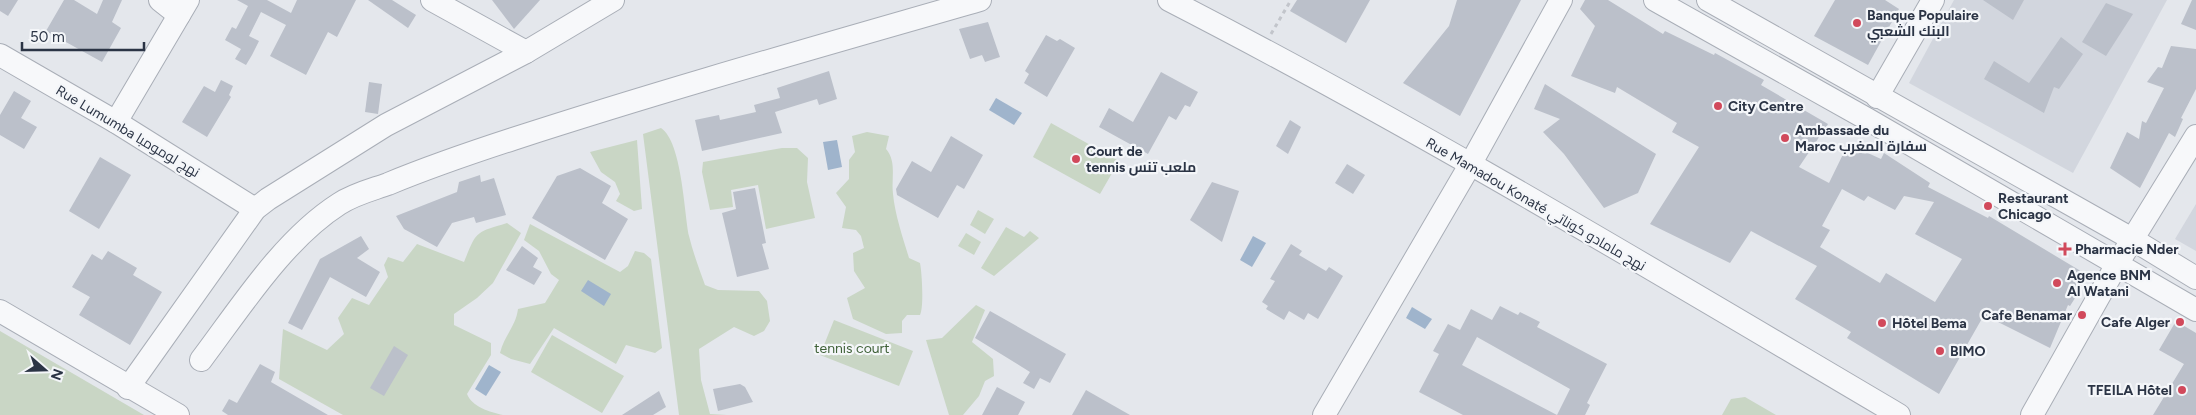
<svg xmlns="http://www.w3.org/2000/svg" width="2196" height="415" font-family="Figtree,Cairo,sans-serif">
<rect width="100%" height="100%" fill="#e4e7ec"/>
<!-- built -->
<g fill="#d2d6de">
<polygon points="1954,0 2167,0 2073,173 1909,83"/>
<polygon points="2196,204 2196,251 2175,239"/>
</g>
<!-- green -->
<g fill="#c9d6c5">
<polygon points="1051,123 1119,161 1100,194 1033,157"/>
<path d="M661,128C682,142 684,211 689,236C693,252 699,269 705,285L718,290L759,291L767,301L770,321L764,331L754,336L734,327L699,349L701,380L710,414L727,415H679L643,134Z"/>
<path d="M867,132L889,136L886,149C897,162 891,178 893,194C895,215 903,238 909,258L920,263C922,273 924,307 920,315H907L902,321V333L886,334L853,319L847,298L865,288L854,271L853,253L864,248L861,236L856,230L842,228L846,207L836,193L849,179V160L855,152L852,136Z"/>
<polygon points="637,140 642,209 634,211 616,201 620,194 615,182 601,172 590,152"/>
<polygon points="782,148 797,148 808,158 807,182 815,218 766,229 758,185 731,190 733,207 710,210 702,172 703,162"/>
<polygon points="978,210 994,219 985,234 970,225"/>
<path d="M507,223L521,233L493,283L477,298L454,314V325L491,343V355L467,394C472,407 490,412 503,415H343L279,379L283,329L327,350L344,334L338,318L352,298L369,305L388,277L384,265L388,257L403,262L417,244L464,262C477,230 475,233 507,223Z"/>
<path d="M530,224L620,272L628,266L635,251L644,253L651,259L662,348L655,353L626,345L616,364L554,328L530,364L511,359L500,353C504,336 516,326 518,309L545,303L559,280L551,274L539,251L524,240Z"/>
<polygon points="1006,227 1024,237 1030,231 1039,238 994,276 981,268"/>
<polygon points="966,233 981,242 974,255 958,246"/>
<polygon points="976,305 985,310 972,342 993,359 994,376 985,381 979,396 963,415 949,415 926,340 942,338"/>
<polygon points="834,320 913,351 899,386 820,355"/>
<polygon points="0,331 144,415 0,415"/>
<polygon points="552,335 624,376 602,413 531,372"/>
<polygon points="1745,397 1776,415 1722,415 1731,399"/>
</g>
<!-- water -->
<g fill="#9fb4cc">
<polygon points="996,98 1022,113 1014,125 989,110"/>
<polygon points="837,140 842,167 828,170 823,142"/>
<polygon points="1253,236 1266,243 1252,267 1240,260"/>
<polygon points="588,280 611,294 604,306 581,291"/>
<polygon points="1412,307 1432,319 1425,329 1406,318"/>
<polygon points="489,365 501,372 486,396 475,389"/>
</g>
<!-- building -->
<g fill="#bbc0ca" fill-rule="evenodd">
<polygon points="0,0 18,0 8,16 0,11"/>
<polygon points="64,0 74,0 97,14 103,0 122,0 112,22 121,28 102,62 46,31"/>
<polygon points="237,0 267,0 291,13 297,0 356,0 337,37 328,32 306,75 270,56 286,25 261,12 249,36 259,41 252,55 246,65 235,59 241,49 225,40 232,27 236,29 248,6"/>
<polygon points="368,0 392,0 416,15 408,28"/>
<polygon points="492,0 540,0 514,29"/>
<polygon points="1297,0 1370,0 1346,43 1290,11"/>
<polygon points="1457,0 1521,0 1460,116 1403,83 1449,26"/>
<path d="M1585,0H1608L1663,34L1665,31L1714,55L1715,53L1764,80L1761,85L1828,124L1799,167L1829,183L1848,144L1881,159L1884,153L1930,183L1928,187L1988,218L1989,216L2089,276L2070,306L2068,305L2050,348L1984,315L1939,394L1847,338L1851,332L1795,299L1817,266L1751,231L1730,263L1650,224L1699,147L1672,132L1677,123L1617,87L1615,93L1571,76L1595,26L1580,9ZM1842,189L1864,201L1868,196L1895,210L1904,196L1934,202L1915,234L1962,259L1935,302L1886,273L1880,283L1820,247L1830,230L1822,226Z"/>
<polygon points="1835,0 1885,0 1899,9 1868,65 1814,36"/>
<polygon points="1983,0 2024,0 2013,20"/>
<polygon points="2192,0 2196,0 2196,30 2181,24"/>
<polygon points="2106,3 2133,14 2106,56 2082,42"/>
<polygon points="988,22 1000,57 985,62 982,55 970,59 959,29"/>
<polygon points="1046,35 1057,41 1060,39 1075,48 1047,97 1024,83 1029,74 1025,71"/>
<polygon points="2061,37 2083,54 2059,89 2054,87 2044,113 1984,79 1994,61 2029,83"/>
<polygon points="2171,46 2196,49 2196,89 2181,118 2183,119 2175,137 2169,133 2140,188 2110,168 2127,132 2139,139 2142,121 2146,123 2164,88 2147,82 2158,67 2162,68"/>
<polygon points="829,71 837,99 819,105 817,99 775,112 782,133 702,151 695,120 719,115 720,120 756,112 754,105 780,98 777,88"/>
<polygon points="1161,72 1198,92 1190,107 1185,105 1176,120 1169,116 1148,154 1099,127 1109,108 1133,122"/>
<polygon points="221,80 233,86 229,95 231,97 207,137 182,122 204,86 215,92"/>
<polygon points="369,82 382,84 378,114 365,112"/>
<polygon points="1545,84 1656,154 1638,193 1604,208 1564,154 1543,132 1560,119 1534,109"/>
<polygon points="14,91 31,101 21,118 37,127 24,149 0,135 0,115"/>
<polygon points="1290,120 1301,127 1288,154 1276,146"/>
<polygon points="951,136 983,155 964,189 957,185 938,218 897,195 896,189 912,161 931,172"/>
<polygon points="100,157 131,175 99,229 69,211"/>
<polygon points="1347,164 1365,175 1353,194 1335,183"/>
<polygon points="580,168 611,186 602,203 628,219 605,260 532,218 557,176"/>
<polygon points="480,175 481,182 494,178 506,215 476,223 474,217 452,223 437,247 404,229 396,216 457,192 459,182"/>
<polygon points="1212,182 1239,191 1222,242 1190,220"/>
<polygon points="755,188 766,243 762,244 769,269 737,277 722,213 736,209 733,192"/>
<polygon points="361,236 369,249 357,258 380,272 366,297 330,277 302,330 288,323 320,259"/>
<polygon points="1291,244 1302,251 1299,255 1326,271 1329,267 1343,276 1318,319 1308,313 1304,320 1289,311 1284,320 1266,309 1268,306 1262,302 1275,281 1270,279"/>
<polygon points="522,246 538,258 533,267 542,272 534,285 506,270"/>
<polygon points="108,251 137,268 133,275 162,292 130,345 79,315 90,297 72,287 92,254 102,260"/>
<polygon points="1500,306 1518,315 1520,312 1540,322 1537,327 1607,364 1587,403 1590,405 1585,415 1557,415 1570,389 1477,337 1462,365 1557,415 1463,415 1419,392 1439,354 1433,351 1448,324 1460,330 1471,309 1492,320"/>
<polygon points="990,311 1066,354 1050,383 1040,378 1034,389 1023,383 1030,372 975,338"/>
<polygon points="2176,321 2196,333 2196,415 2153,415 2184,364 2159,350"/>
<polygon points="394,346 408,355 384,396 370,388"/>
<polygon points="260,364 275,372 271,382 328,415 228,415 222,411 229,399 237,403"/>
<polygon points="740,384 745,387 753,402 718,411 713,389"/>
<polygon points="997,387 1025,402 1018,415 982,415"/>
<polygon points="1086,390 1130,415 1072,415"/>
<polygon points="659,391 666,407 653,415 622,415"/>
</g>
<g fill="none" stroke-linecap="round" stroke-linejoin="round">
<defs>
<g id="minor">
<polyline points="160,0 179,15"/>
<polyline points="432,0 526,52"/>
<path d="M1169,0C1418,128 1658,273 1899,415"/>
<polyline points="1655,0 1867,119 2196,310"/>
<polyline points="1708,0 2132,239 2196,278"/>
<polyline points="0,55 116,122 255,209"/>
<polyline points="1877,97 1933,0"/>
<polyline points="116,122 188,0"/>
<polyline points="0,311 178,415"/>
<path d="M201,360C241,307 283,240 339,204C354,194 371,190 388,184C429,167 470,153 513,139C667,89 824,45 980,0"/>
<polyline points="128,388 255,209 268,199 386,125 526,52 613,0"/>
<polyline points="1324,415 1470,165 1561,0"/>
<polyline points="2032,415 2116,266 2196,136"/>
</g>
</defs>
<!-- minor casing -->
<use href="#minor" stroke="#a9aeb7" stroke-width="24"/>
<!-- path -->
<polyline stroke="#c2c5cb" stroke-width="3" stroke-dasharray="4 4" stroke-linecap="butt" points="1271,34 1291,0"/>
<!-- minor -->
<use href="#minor" stroke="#f7f8fa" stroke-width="22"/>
</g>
<!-- markers -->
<g fill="#d1495b" stroke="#f4f6f9" stroke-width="2">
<circle cx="1857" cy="23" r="5"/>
<circle cx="1718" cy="106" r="5"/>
<circle cx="1785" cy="138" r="5"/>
<circle cx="1076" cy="159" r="5"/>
<circle cx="1988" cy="206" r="5"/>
<path d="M2062.5 241.5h5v5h5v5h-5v5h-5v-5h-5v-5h5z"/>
<circle cx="2057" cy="283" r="5"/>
<circle cx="2082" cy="315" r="5"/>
<circle cx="2180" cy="322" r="5"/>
<circle cx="1882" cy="323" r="5"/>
<circle cx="1940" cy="351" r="5"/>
<circle cx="2182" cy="390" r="5"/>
</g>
<g text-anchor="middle" stroke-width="4.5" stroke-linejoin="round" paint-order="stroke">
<!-- poi labels -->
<g font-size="14" font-weight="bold" fill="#2b3445" stroke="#f4f6f9" text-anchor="start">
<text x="1867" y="20">Banque Populaire<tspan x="1867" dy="16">البنك الشعبي</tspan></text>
<text x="1728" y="111">City Centre</text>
<text x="1795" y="135">Ambassade du<tspan x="1795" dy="16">Maroc سفارة المغرب</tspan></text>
<text x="1086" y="156">Court de<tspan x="1086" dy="16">tennis ملعب تنس</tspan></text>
<text x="1998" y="203">Restaurant<tspan x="1998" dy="16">Chicago</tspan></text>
<text x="2075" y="254">Pharmacie Nder</text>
<text x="2067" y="280">Agence BNM<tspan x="2067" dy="16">Al Watani</tspan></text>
<text x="2072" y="320" text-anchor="end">Cafe Benamar</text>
<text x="2170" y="327" text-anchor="end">Cafe Alger</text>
<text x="1892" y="328">Hôtel Bema</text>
<text x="1950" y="356">BIMO</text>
<text x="2172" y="395" text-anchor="end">TFEILA Hôtel</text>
</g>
<!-- street labels -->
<g font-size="14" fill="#2b3445" stroke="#f4f6f9">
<text transform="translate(128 131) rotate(31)" y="5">Rue Lumumba نهج لومومبا</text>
<text transform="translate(1536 204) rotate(30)" y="5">Rue Mamadou Konaté نهج مامادو كوناتي</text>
</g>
<!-- park labels -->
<g font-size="14" fill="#3f6138" stroke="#f4f6f9">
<text x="852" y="353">tennis court</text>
</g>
</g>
<!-- north arrow -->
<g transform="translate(45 370) rotate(110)" stroke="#f4f6f9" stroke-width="4" paint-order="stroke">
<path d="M0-4L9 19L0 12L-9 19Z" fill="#2b3445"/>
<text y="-8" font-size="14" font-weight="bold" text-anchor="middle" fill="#2b3445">N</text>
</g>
<!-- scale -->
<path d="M22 42v8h122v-8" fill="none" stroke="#2b3445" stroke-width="2.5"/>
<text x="30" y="42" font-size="15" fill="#2b3445" stroke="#f4f6f9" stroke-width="4" paint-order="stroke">50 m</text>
</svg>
